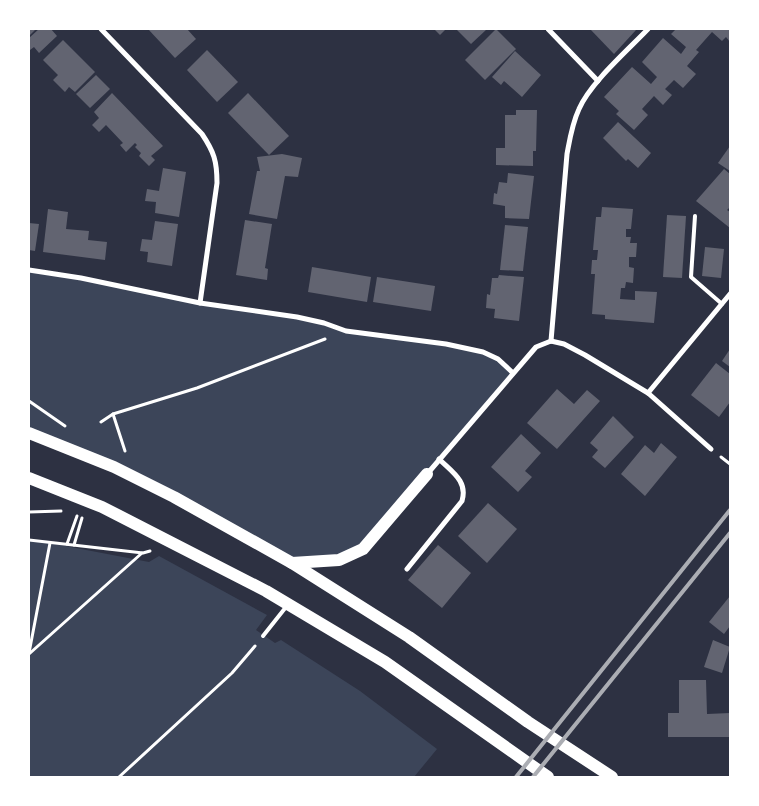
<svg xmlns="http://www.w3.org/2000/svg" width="759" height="806" font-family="'Space Grotesk',sans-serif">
<rect width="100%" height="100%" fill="#2d3142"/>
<!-- green -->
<g fill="#3c4559">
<polygon points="29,270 200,303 297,317 346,331 483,352 498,359 513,373 363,549 292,563 174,497 29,433"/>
<polygon points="29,539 149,562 159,556 267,615 256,630 275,643 281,640 360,691 437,749 414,777 29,777"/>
</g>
<!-- building -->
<g fill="#626471">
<polygon points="29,29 36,29 29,36"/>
<polygon points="39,29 51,29 57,36 39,53 34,47 30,50 29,49 29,38"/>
<polygon points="148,29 187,29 196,39 175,58"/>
<polygon points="434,29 446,29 440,35"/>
<polygon points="456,29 487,29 471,44"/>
<polygon points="496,29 516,49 485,80 465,60"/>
<polygon points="590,29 636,29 636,30 614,54"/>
<polygon points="676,29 730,29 730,42 726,37 722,41 712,32 696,50 699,52 687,66 696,74 683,88 674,80 665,89 672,95 663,105 654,96 642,109 648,115 634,130 616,114 619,111 604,97 632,67 651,84 657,77 642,62 663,38 681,54 686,47 671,34"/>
<polygon points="63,40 95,72 75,92 69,87 65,92 53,80 58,75 43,60"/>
<polygon points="207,50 238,82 217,102 187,70"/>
<polygon points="515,51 541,75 522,97 504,81 501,85 492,77"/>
<polygon points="96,75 110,89 90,108 76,94"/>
<polygon points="112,93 163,146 151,156 155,160 149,166 139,156 141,153 135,147 137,145 135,143 126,152 120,145 123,143 106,125 99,132 92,125 99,118 94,112"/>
<polygon points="248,93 289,136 269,155 228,113"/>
<polygon points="516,110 537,110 536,151 533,151 533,166 496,165 496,148 505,148 505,115 516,115"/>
<polygon points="618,122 651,153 638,168 628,159 626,161 603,138"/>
<polygon points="730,146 730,171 718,163"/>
<polygon points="282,154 302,158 298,177 285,176 277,219 249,214 257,171 260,171 257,157"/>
<polygon points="163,168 186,172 179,217 155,213 156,202 145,201 147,189 159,191"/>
<polygon points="724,169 730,174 730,207 727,210 730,212 730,228 696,201"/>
<polygon points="508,173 534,176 529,219 505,218 505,206 493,204 494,193 497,194 499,182 507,183"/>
<polygon points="602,207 633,209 631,229 626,229 626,237 631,237 630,243 637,243 636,257 629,257 629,267 634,268 633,283 626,282 625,288 621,288 620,299 635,300 635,291 657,292 654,323 605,319 605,315 592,314 595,274 591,274 592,260 597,260 598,250 593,250 596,217 601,217"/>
<polygon points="48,209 68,212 66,229 89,231 88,240 107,242 105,260 43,252"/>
<polygon points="667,215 686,216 682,278 663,277"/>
<polygon points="245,220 272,224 265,268 268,269 267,280 236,275"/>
<polygon points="155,221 178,224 172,266 147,262 148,252 140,251 142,239 152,240"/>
<polygon points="29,223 39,224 35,251 29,250"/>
<polygon points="505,225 528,227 523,271 500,270"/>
<polygon points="705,247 724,249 721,278 702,276"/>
<polygon points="312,267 371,277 367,302 308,292"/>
<polygon points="499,275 524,277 519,321 494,318 495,309 486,308 487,294 490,295 492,278 498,278"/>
<polygon points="377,277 435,286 431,311 373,302"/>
<polygon points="730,349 730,367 722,361"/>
<polygon points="716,363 730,374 730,402 719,417 691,395"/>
<polygon points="557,389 574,404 587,390 600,401 557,449 527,423"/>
<polygon points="613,416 634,437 605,468 592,457 598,450 590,443"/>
<polygon points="521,434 541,453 525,471 532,477 518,492 491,467"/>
<polygon points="661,443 677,457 645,496 621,474 645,445 654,453"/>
<polygon points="488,503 517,529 487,563 458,536"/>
<polygon points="438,545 471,573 442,608 408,580"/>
<polygon points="730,596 730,626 724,634 709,622"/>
<polygon points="713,640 730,647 722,673 704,667"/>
<polygon points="679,680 706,680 707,714 730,713 730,737 668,737 668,713 679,713"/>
</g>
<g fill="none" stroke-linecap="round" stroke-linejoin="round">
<!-- path -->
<g stroke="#fff" stroke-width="3">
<polyline points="29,401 65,426"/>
<polyline points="113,414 125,451"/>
<polyline points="101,422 113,414 197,388 325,339"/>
<polyline points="721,457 730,464"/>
<polyline points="29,512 61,511"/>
<polyline points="29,540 143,553 150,551"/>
<polyline points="67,544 77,516"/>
<polyline points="74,545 82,518"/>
<polyline points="29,653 50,543"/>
<polyline points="29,654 142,553"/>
<polyline points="119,777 232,673 255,646"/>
</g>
<!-- service -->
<g stroke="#fff" stroke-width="4">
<polyline points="695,216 691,277 722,304"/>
<polyline points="263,636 286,607"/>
</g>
<!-- minor -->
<g stroke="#fff" stroke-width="5">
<path d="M101,29L202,134C214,152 217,161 217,183L200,303"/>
<polyline points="548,29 598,81"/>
<polyline points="29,270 81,278 200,303 297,317 324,323 346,331 446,344 483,352 498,359 513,373"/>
<path d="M551,341L567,154C570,138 572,124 579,109C590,83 628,50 648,29"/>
<polyline points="551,341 564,344 585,355 648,393 711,449"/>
<polyline points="648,393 730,294"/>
<polyline points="428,473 536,347 551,341"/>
<path d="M407,569L462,501C468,481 452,472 439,459"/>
</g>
<!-- primary -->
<g stroke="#fff" stroke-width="12">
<polyline points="29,433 114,467 174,497 292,563 409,637 528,722 612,777"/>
<polyline points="29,478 102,507 266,591 385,662 548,777"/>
<polyline points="292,563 339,560 363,549 427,474"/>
</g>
<!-- rail -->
<g stroke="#abadb3" stroke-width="4">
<polyline points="516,777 730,510"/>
<polyline points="533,777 730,533"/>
</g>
</g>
<!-- border -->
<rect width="759" height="806" fill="none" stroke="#ffffff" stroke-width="60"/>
</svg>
